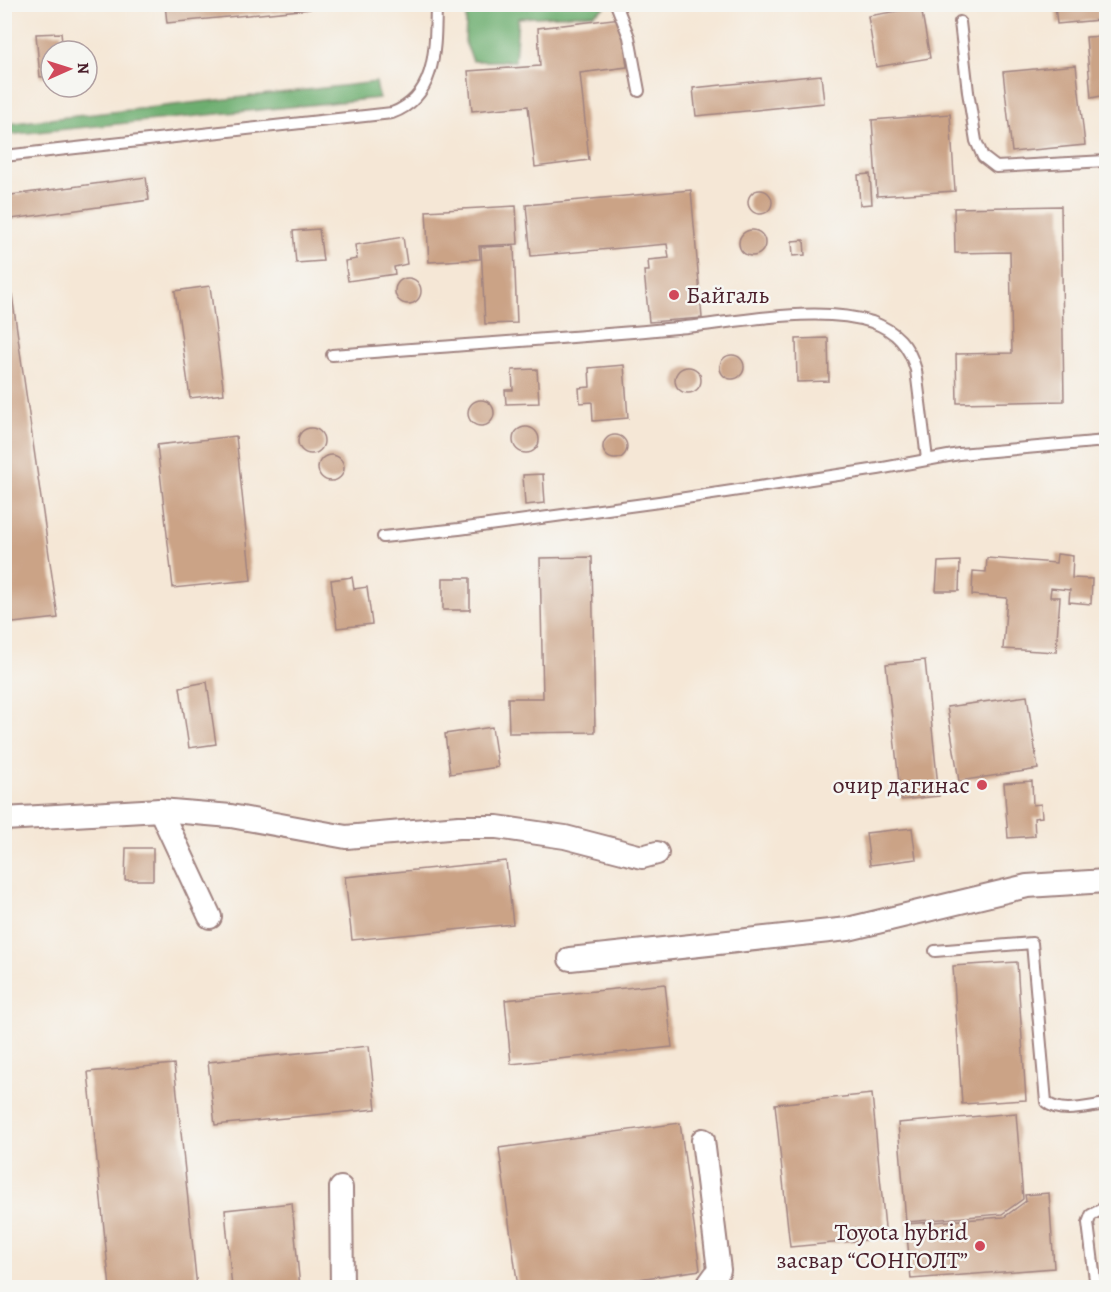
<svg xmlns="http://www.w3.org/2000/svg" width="1111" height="1292" font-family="Alegreya,serif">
<rect width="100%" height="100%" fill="#f6f6f2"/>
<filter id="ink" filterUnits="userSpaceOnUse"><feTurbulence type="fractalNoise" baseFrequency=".0167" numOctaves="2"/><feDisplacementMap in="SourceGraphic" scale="12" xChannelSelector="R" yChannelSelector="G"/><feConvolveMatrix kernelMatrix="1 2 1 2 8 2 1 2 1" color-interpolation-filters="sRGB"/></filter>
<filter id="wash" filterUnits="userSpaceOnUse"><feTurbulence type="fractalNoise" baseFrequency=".008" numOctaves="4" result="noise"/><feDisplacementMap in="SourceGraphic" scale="24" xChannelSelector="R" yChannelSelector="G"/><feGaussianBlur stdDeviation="1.35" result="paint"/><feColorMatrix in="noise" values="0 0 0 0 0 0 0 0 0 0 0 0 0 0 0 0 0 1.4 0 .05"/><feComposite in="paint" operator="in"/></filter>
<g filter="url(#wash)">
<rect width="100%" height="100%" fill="#f5e7d6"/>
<!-- forest -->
<g fill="#6dae70" stroke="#5c664e" stroke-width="1.5">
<polygon points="467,5 604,4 605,7 594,14 518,18 515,61 473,61 465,42"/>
<polygon points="376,82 379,98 7,135 6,124"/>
</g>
<g id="blocks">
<!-- building -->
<g fill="#cba386">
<polygon points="165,4 310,4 310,9 167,23"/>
<polygon points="1055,5 1098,5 1099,20 1057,24"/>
<polygon points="921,7 930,58 876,67 868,16"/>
<polygon points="621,18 627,67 580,73 589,160 535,167 528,106 472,111 468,71 540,66 538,28"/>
<polygon points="61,33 63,51 51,51 51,76 40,77 36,34"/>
<polygon points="1106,36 1106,95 1091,98 1086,37"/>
<polygon points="1076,65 1085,145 1012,152 1003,72"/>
<polygon points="821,75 824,103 696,116 693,88"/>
<polygon points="950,114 955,191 877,196 872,120"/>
<polygon points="870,174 872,204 860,205 858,175"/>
<polygon points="146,177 149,200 4,220 4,196"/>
<circle cx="760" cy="202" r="12"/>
<polygon points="691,190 702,318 649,322 644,271 649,271 648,260 669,258 667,244 531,256 526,205"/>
<polygon points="516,206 518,244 479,246 480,259 429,262 426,211"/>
<polygon points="1061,206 1064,401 957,403 956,354 1012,353 1010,252 955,253 954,208"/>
<polygon points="319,229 323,261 296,263 293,231"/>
<circle cx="752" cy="243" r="13"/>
<polygon points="403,237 407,264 394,267 395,274 348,281 345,261 357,259 355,245"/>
<polygon points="804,240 805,255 793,256 792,241"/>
<polygon points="514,246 517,323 485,324 481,247"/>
<circle cx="408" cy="291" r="13"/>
<polygon points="210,286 224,394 190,398 175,291"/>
<polygon points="12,295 58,618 4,624 4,297"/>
<polygon points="828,338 829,381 797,382 796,339"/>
<circle cx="732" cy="367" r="12"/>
<polygon points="624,365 628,418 593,421 592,402 580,403 579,388 590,387 589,368"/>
<circle cx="688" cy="380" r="13"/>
<polygon points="537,369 539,403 506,404 505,390 513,390 512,370"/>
<circle cx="481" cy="413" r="13"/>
<circle cx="526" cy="440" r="13"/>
<circle cx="311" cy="441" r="13"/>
<circle cx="615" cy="447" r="12"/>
<polygon points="236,436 251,580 173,588 157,445"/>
<circle cx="331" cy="468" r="13"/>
<polygon points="543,474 545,503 525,505 523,475"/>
<polygon points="1057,554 1073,556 1072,578 1092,579 1091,604 1069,602 1070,590 1051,588 1050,597 1060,597 1056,652 1003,649 1007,598 972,595 973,571 986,572 987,558 1056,563"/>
<polygon points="592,557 595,732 509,733 508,698 543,698 540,558"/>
<polygon points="960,561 959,591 936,591 938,562"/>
<polygon points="352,577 354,589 367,587 372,624 337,628 331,580"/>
<rect x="443" y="578" width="27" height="32"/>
<polygon points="925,660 939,796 901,800 886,664"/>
<polygon points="207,682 216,744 189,748 180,687"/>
<polygon points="1027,696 1038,769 959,781 947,707"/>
<polygon points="492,727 498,767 450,774 445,734"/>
<polygon points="1032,781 1033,805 1041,804 1042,817 1034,818 1035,836 1008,838 1004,783"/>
<polygon points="912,828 916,859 870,865 866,833"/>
<polygon points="126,848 153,848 153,880 125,880"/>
<polygon points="506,861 513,924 352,940 345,877"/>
<polygon points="1017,962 1026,1100 962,1104 953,966"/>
<polygon points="665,984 672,1047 511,1064 505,1000"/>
<polygon points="369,1046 376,1109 215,1125 208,1062"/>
<polygon points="174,1064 197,1288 110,1288 88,1072"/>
<polygon points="872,1094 886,1238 790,1247 775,1104"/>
<polygon points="1016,1113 1023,1199 1002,1214 906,1222 898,1123"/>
<polygon points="680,1123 700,1270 577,1288 518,1288 499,1148"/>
<polygon points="1049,1193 1054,1268 911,1279 906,1224 1004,1217 1026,1201 1025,1195"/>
<polygon points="292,1203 300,1288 232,1288 225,1210"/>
<polygon points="1059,1283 1060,1288 1011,1288 1011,1285"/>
</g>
</g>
</g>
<g filter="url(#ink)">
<use href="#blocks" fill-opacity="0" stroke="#a08380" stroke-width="1.5"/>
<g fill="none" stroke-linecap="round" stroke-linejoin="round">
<defs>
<g id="service">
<polyline points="616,4 629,37 639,91"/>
<polyline points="960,22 968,92 976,141 983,157 996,167 1106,161"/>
<path d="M4,156L392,113C438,96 435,46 436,4"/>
<path d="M332,355C447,346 562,339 677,328C735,323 817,304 872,322C896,331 909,345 916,370L927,459"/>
<polyline points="383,537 459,529 659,502 878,469 959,454 1106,441"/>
<path d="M935,951L1032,943L1046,1102C1060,1115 1089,1106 1106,1104"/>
<polyline points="1096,1288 1088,1223 1091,1215 1106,1207"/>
</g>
<g id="minor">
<polyline points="160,810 231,816 346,837 459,827 497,827 565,837 642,857 657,853"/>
<polyline points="4,819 160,810 210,917"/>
<polyline points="570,959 848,929 1027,886 1106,881"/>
<polyline points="703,1140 719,1270 706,1288"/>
<polyline points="341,1188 342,1288"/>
</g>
</defs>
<!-- service casing -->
<use href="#service" stroke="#a08380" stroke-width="14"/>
<!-- minor casing -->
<use href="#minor" stroke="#a08380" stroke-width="26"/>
<!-- service -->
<use href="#service" stroke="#fff" stroke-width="10"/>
<!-- minor -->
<use href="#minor" stroke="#fff" stroke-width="22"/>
</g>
</g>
<!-- markers -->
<g fill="#d1495b" stroke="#f6f6f2" stroke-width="2">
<circle cx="674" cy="295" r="6"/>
<circle cx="982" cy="785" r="6"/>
<circle cx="980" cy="1246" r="6"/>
</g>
<g text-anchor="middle" stroke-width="5" stroke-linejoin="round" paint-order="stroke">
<!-- poi labels -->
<g font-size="24" fill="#4a1f2b" stroke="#f6f6f2" text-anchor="end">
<text x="686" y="303" text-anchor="start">Байгаль</text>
<text x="970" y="793">очир дагинас</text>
<text x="968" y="1240">Toyota hybrid<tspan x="968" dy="28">засвар “СОНГОЛТ”</tspan></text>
</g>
</g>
<!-- margin -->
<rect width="1111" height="1292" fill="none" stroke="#f6f6f2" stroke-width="24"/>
<!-- north arrow -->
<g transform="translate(69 69) rotate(87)"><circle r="28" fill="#f6f6f2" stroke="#b1a0a2" stroke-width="1.5"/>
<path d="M0-4.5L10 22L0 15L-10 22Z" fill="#d1495b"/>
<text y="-9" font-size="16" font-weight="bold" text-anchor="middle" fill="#4a1f2b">N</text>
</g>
</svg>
